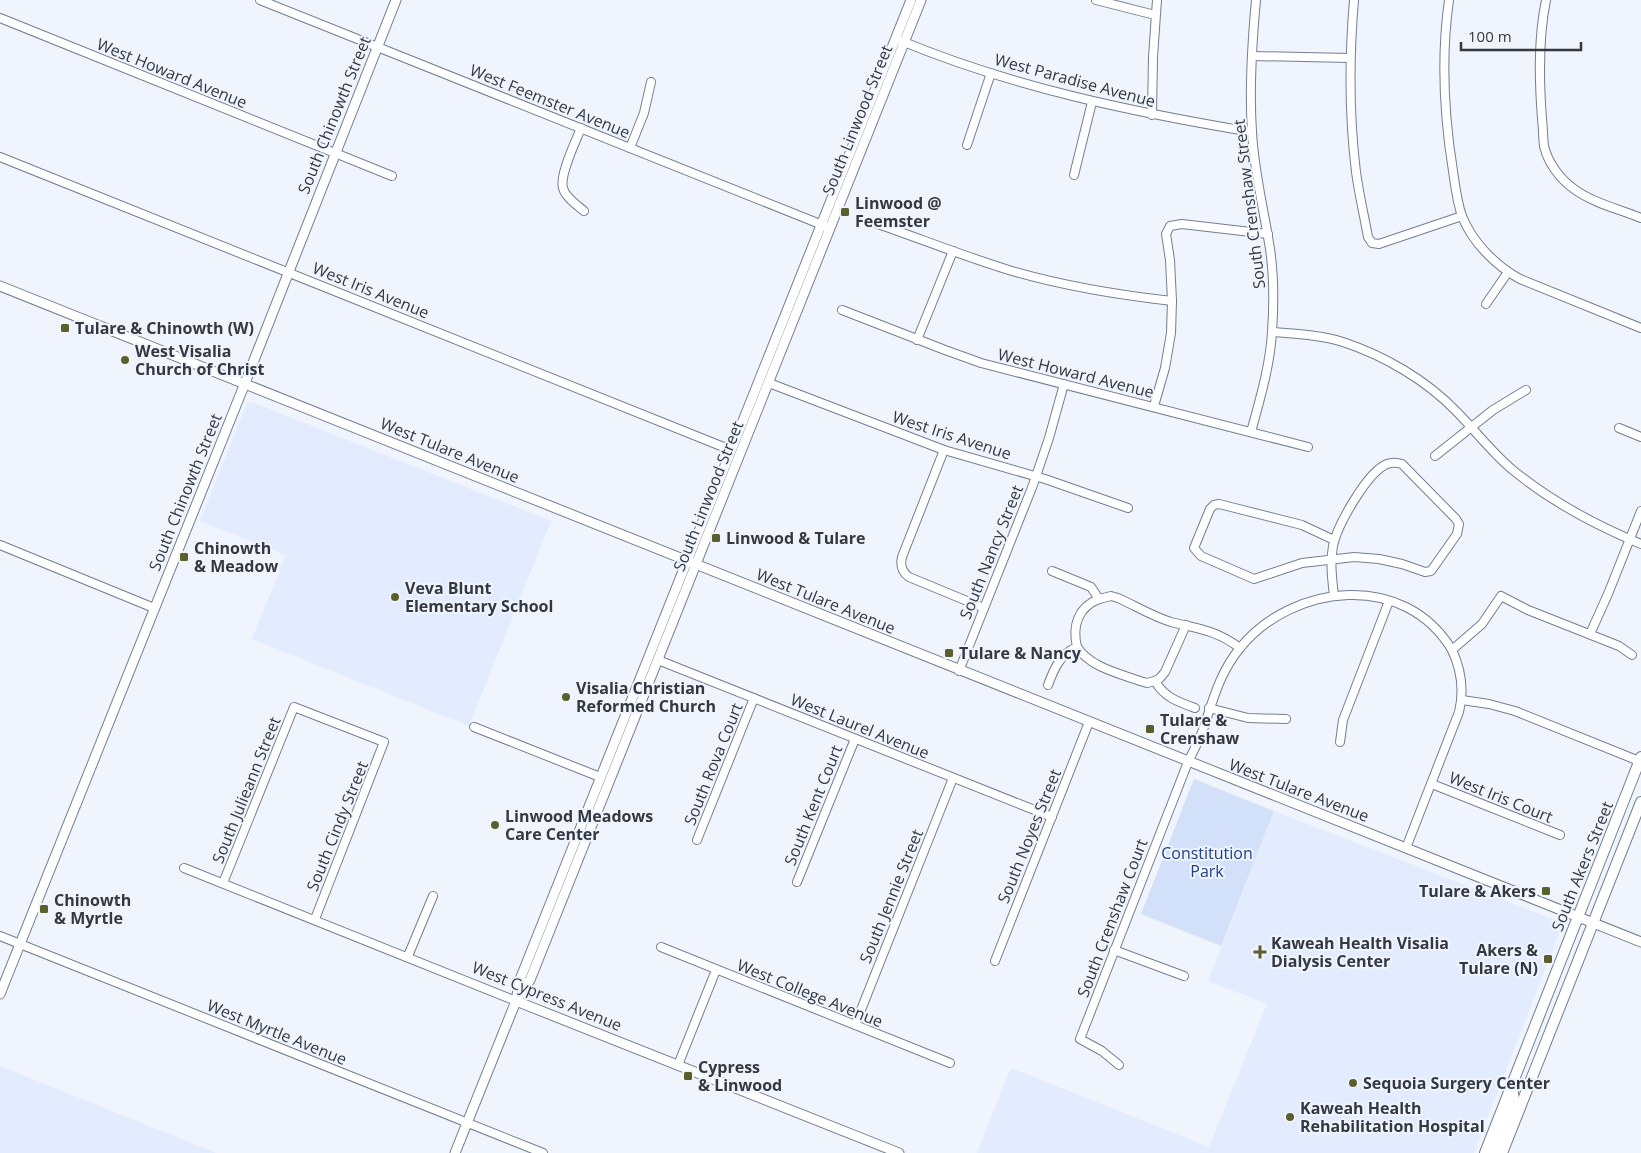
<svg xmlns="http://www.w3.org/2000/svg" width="1641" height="1153" font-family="'Open Sans',sans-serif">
<rect width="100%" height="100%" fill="#eff4fd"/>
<!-- built -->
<g fill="#e2ecfe">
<polygon points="252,402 551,521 469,726 252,639 286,555 200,521 247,403"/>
<polygon points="1274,811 1563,923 1474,1153 977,1153 1011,1068 1209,1147 1267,1004 1208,981"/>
<polygon points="0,1066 216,1153 0,1153"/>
</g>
<!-- green -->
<polygon fill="#d2e0f9" points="1194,779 1274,811 1221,946 1141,914"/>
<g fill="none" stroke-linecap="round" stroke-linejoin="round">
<defs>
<g id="minor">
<polyline points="260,0 830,228"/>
<polyline points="1096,0 1155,15"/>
<path d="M1354,0C1349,58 1349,115 1356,172C1359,194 1364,215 1368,237L1372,243L1379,244L1462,216"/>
<path d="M1449,0C1441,56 1444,115 1453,171C1455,185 1457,202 1462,216C1472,242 1496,266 1520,279L1641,328"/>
<path d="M1546,0C1538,39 1539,79 1542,119C1543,127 1543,137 1544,146C1548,163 1560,179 1574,189C1593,203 1619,209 1641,218"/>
<polyline points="0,18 392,176"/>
<path d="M899,40C1012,87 1132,112 1252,132"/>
<polyline points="1252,56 1350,58"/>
<polyline points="1152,115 1153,57 1157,0"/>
<path d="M581,128C576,141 559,175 563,188C565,197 577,205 584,211"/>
<polyline points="967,145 991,73"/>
<polyline points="630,148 644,113 651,82"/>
<polyline points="0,157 731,450"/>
<polyline points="1074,175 1092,102"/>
<path d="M875,223C921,239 966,257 1012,271C1064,286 1118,295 1172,301"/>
<polyline points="1486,304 1508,272"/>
<polyline points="842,310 945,350 981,363 1308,447"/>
<path d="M1272,332C1296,334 1321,335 1343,342C1385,356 1426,380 1456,411C1475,430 1492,453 1514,471C1552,502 1595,525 1641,544"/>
<polyline points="917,340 953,251"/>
<polyline points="769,383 944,450 1045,479 1128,508"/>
<polyline points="1154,406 1165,368 1171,333 1172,301 1170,260 1166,234 1170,226 1182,224 1268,234"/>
<polyline points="1619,428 1641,437"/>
<path d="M1251,432C1260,399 1270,366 1272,332C1274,304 1274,276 1270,249C1264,210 1254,172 1252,132C1249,89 1252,43 1256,0"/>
<path d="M944,450L902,557C900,566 902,572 909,577L984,608"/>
<polyline points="1435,456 1493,410 1526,390"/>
<polyline points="0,545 154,608"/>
<path d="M1052,571L1091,587L1099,599L1111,596L1118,598C1136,606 1152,616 1171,622C1199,629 1216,630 1240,648"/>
<path d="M1334,596C1332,578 1330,563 1333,546C1337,526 1367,472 1387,464C1392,462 1396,462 1402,464L1456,519L1459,524L1457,534L1431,571L1425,572L1402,564L1379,559L1354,557L1302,563L1254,579L1201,556L1194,548L1210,509L1214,505L1219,504L1302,525L1334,540"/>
<polyline points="1590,634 1608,594 1641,511"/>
<path d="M1077,647C1090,667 1118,673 1140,681L1147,683L1155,681C1164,697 1178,702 1195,708"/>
<polyline points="658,660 1052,817"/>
<polyline points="959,671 1033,485 1049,438 1064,384"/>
<polyline points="1155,681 1160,678 1165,672 1186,625"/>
<path d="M1048,685C1054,669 1060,654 1077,647C1072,626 1078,607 1099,599"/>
<polyline points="1462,700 1489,704 1515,711 1639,761"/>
<polyline points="1209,708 1248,718 1286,719"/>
<polyline points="474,727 600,777"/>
<polyline points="1340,742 1343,720 1389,601"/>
<polyline points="1432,784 1560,835"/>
<polyline points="697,840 754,698"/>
<path d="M1406,848L1459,712C1464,691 1461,669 1452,650L1482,624L1501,596L1528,610L1619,646L1632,655"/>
<polyline points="184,868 516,1001"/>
<polyline points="797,882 855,739"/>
<polyline points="223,883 294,707 384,742 315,919"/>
<polyline points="0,936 543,1153"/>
<polyline points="661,947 950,1063"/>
<polyline points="1114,950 1184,976"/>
<polyline points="408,956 433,896"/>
<polyline points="995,961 1089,722"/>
<polyline points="855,1025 953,778"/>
<polyline points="678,1065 716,970"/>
<path d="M1119,1065L1102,1051L1080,1039L1188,762C1194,750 1201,737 1205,724C1214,696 1221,671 1240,648C1293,583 1405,571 1452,650"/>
</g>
<g id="tertiary">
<polyline points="0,286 1641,942"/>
<polyline points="0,994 245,383 396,0"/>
<polyline points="517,995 521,977 911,0"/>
<polyline points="516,1001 899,1153"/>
<polyline points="455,1153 516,1001 530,980 921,0"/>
</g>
<g id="secondary">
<polyline points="1485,1153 1641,757"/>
<polyline points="1492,1153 1514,1100 1512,1086"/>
<polyline points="1502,1153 1641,802"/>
</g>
</defs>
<!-- minor casing -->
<use href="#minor" stroke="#747e93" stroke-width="10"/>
<!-- tertiary casing -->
<use href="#tertiary" stroke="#747e93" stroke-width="11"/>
<!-- secondary casing -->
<use href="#secondary" stroke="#747e93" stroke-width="12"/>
<!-- minor -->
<use href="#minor" stroke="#fff" stroke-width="8"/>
<!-- tertiary -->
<use href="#tertiary" stroke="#fff" stroke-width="9"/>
<!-- secondary -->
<use href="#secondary" stroke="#fff" stroke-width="10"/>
</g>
<!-- markers -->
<g fill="#5a5f2d" stroke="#eff4fd" stroke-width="2">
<rect x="840" y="207" width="10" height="10" rx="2.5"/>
<rect x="60" y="323" width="10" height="10" rx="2.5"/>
<circle cx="125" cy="360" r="5"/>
<rect x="711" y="533" width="10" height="10" rx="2.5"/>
<rect x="179" y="552" width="10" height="10" rx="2.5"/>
<circle cx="395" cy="597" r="5"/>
<rect x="944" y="648" width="10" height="10" rx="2.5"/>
<circle cx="566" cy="697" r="5"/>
<rect x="1145" y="724" width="10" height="10" rx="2.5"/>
<circle cx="495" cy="825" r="5"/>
<rect x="1541" y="886" width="10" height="10" rx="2.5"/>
<rect x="39" y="904" width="10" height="10" rx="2.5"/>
<path d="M1257.5 944.5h5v5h5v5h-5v5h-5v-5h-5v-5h5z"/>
<rect x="1543" y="954" width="10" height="10" rx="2.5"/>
<rect x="683" y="1071" width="10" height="10" rx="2.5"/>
<circle cx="1353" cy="1083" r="5"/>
<circle cx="1290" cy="1117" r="5"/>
</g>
<g text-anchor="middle" stroke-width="4" stroke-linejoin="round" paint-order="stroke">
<!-- street labels -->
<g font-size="16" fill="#333841" stroke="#eff4fd">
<text transform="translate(172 73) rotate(22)" y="6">West Howard Avenue</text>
<text transform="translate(1075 80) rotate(15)" y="6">West Paradise Avenue</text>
<text transform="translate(550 101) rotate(22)" y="6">West Feemster Avenue</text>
<text transform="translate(334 115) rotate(-68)" y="6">South Chinowth Street</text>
<text transform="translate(857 120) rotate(-68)" y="6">South Linwood Street</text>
<text transform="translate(1249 204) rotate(-97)" y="6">South Crenshaw Street</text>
<text transform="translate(371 290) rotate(22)" y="6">West Iris Avenue</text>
<text transform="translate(1076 373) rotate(14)" y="6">West Howard Avenue</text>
<text transform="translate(952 435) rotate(18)" y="6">West Iris Avenue</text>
<text transform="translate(450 450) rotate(22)" y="6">West Tulare Avenue</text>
<text transform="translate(185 492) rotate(-68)" y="6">South Chinowth Street</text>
<text transform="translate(708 496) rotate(-68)" y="6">South Linwood Street</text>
<text transform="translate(991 552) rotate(-68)" y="6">South Nancy Street</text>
<text transform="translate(826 601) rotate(22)" y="6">West Tulare Avenue</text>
<text transform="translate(860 726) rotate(22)" y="6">West Laurel Avenue</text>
<text transform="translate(713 764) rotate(-68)" y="6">South Rova Court</text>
<text transform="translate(246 790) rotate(-68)" y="6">South Julieann Street</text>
<text transform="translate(1299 790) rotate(21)" y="6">West Tulare Avenue</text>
<text transform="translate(1501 797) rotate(22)" y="6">West Iris Court</text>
<text transform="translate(813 805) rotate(-68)" y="6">South Kent Court</text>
<text transform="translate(337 826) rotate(-68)" y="6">South Cindy Street</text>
<text transform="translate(1029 836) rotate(-68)" y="6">South Noyes Street</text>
<text transform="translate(1582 866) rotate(-68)" y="6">South Akers Street</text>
<text transform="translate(891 896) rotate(-68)" y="6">South Jennie Street</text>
<text transform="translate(1112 918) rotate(-69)" y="6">South Crenshaw Court</text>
<text transform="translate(810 993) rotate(22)" y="6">West College Avenue</text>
<text transform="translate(547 996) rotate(22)" y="6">West Cypress Avenue</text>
<text transform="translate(277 1032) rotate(22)" y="6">West Myrtle Avenue</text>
</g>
<!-- poi labels -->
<g font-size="16" font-weight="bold" fill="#333841" stroke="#eff4fd" text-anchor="start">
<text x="855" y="209">Linwood @<tspan x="855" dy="18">Feemster</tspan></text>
<text x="75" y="334">Tulare &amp; Chinowth (W)</text>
<text x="135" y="357">West Visalia<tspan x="135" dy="18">Church of Christ</tspan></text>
<text x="726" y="544">Linwood &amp; Tulare</text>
<text x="194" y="554">Chinowth<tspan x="194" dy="18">&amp; Meadow</tspan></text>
<text x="405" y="594">Veva Blunt<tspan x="405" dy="18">Elementary School</tspan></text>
<text x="959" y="659">Tulare &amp; Nancy</text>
<text x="576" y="694">Visalia Christian<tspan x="576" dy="18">Reformed Church</tspan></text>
<text x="1160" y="726">Tulare &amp;<tspan x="1160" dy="18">Crenshaw</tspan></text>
<text x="505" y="822">Linwood Meadows<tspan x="505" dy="18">Care Center</tspan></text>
<text x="1536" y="897" text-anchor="end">Tulare &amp; Akers</text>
<text x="54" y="906">Chinowth<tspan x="54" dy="18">&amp; Myrtle</tspan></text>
<text x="1271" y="949">Kaweah Health Visalia<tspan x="1271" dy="18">Dialysis Center</tspan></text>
<text x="1538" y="956" text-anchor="end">Akers &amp;<tspan x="1538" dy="18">Tulare (N)</tspan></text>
<text x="698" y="1073">Cypress<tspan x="698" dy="18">&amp; Linwood</tspan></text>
<text x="1363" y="1089">Sequoia Surgery Center</text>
<text x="1300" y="1114">Kaweah Health<tspan x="1300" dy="18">Rehabilitation Hospital</tspan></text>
</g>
<!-- park labels -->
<g font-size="16" fill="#20408c" stroke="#eff4fd">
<text x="1207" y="859">Constitution<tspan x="1207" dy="18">Park</tspan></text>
</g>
</g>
<!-- scale -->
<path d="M1461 42v8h120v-8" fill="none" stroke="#333841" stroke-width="2.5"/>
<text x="1468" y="42" font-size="15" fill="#333841" stroke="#eff4fd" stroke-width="4" paint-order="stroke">100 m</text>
</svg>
